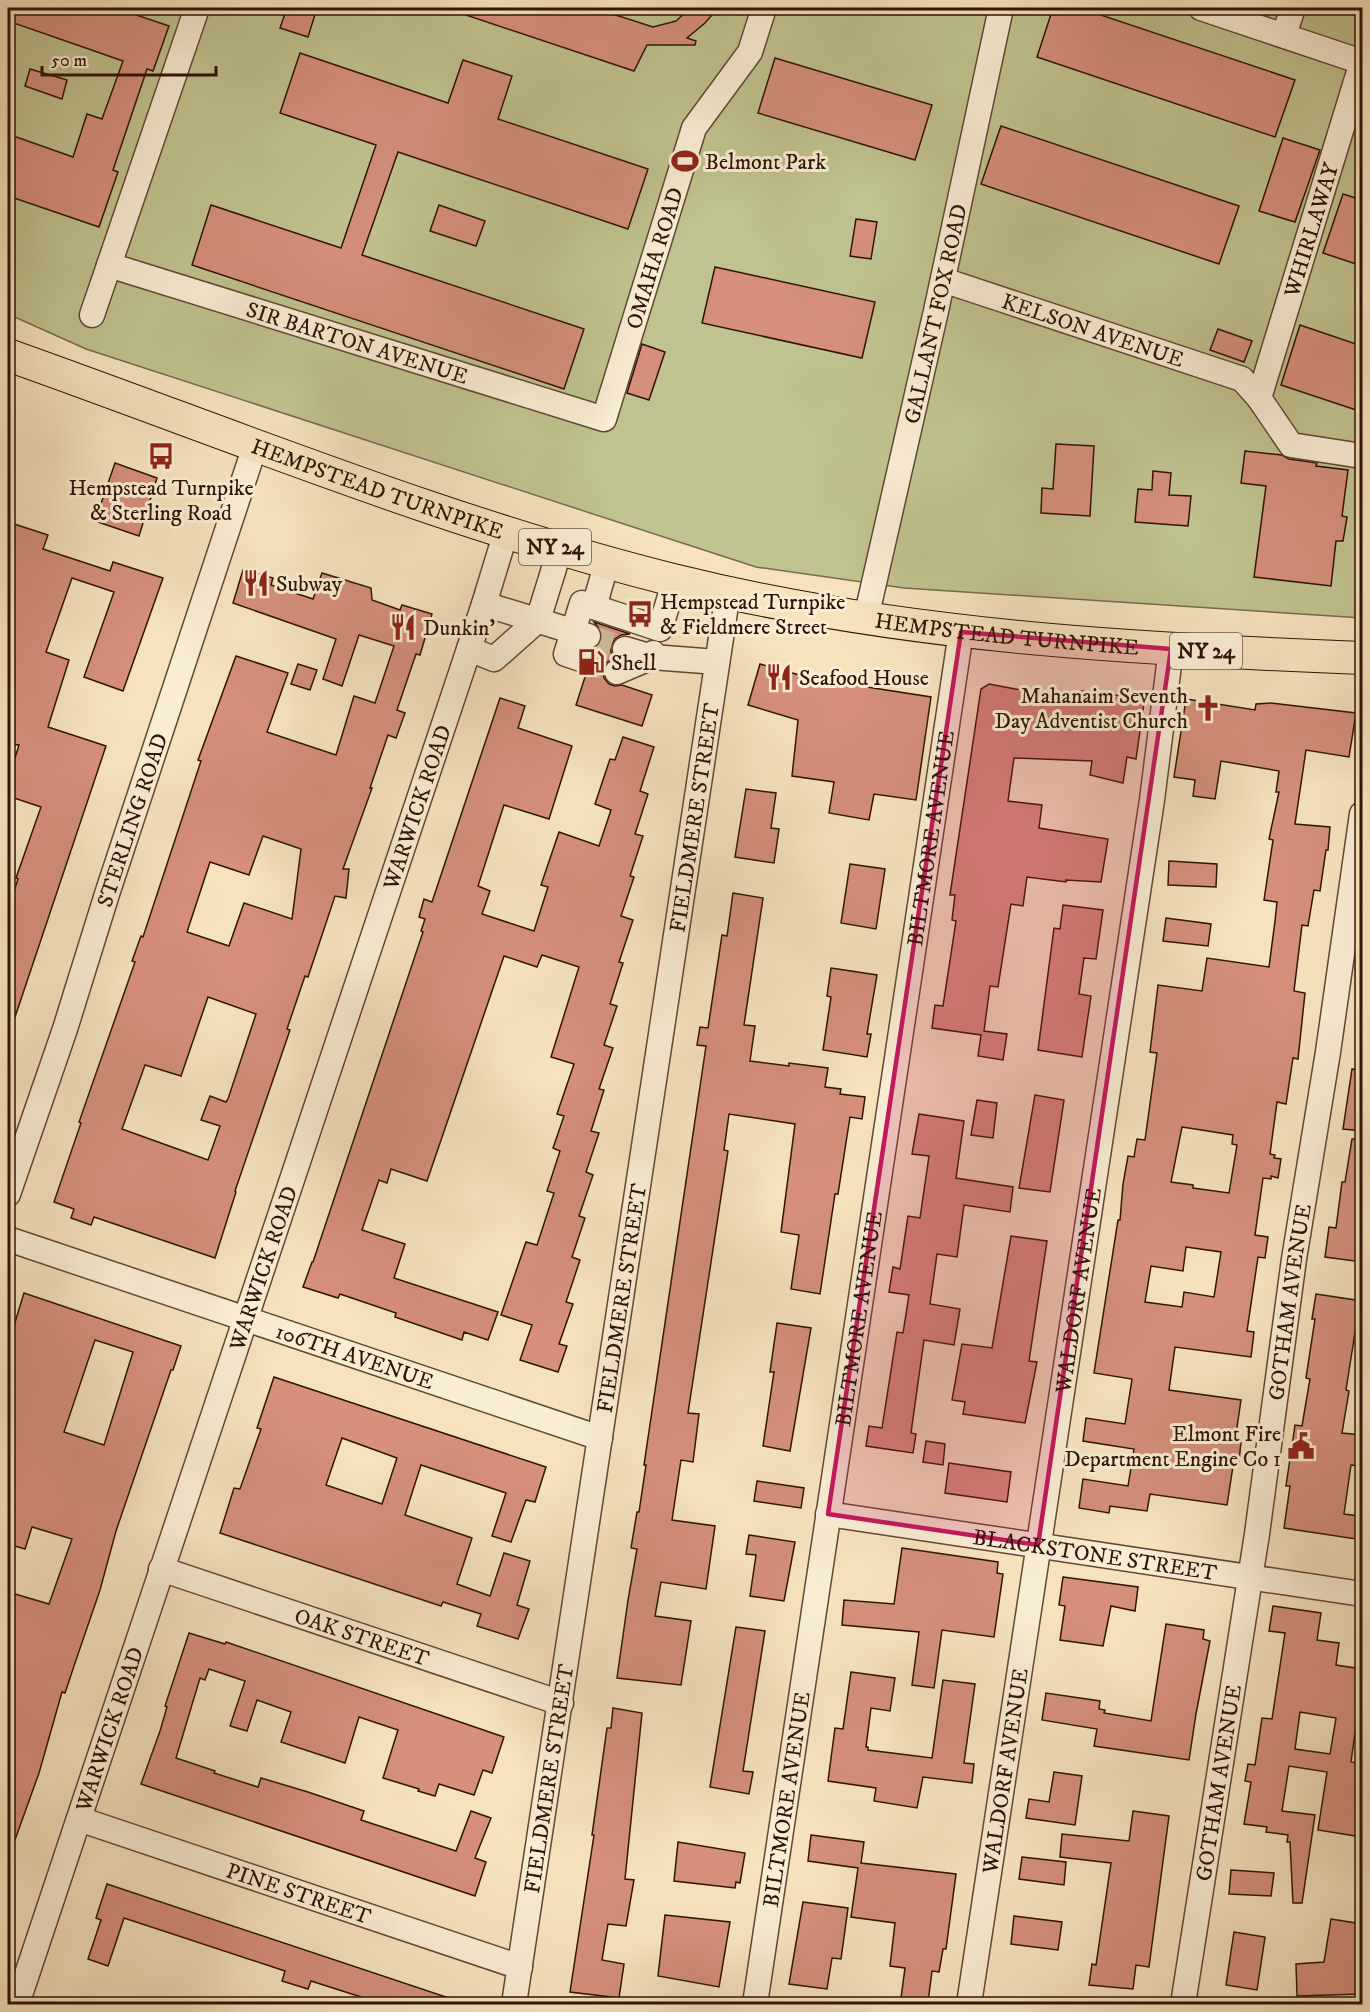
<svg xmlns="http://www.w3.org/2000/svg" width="1370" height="2012" font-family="'IM FELL DW Pica',serif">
<rect width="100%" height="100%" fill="#f6e3be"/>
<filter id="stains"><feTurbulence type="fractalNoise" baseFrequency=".00333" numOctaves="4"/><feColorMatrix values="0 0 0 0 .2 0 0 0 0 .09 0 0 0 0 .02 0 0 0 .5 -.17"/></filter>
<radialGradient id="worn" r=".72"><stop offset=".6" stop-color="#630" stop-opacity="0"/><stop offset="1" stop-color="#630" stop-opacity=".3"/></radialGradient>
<!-- green -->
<polygon fill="#c0c38f" stroke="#786b4a" stroke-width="1.5" points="8,8 1362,8 1362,618 904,588 756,567 86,349 8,314"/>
<!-- building -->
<g fill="#d58f7b" stroke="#301306" stroke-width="1.5" fill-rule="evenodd">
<polygon points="8,8 116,8 169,26 153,71 147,69 113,170 118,172 99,227 8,196 8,134 73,157 87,114 102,119 123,61 8,21"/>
<polygon points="287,8 317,8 308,37 280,28"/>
<polygon points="454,8 594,8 653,27 676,21 690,8 718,8 705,23 687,38 696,41 695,45 647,45 634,71 454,11"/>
<polygon points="1053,8 1080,8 1295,80 1275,137 1037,57"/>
<polygon points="300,53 448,103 463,60 512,76 498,119 648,169 628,229 398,152 362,255 584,329 564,389 192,265 211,205 341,248 376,145 280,113"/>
<polygon points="775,58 932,105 915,160 758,113"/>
<polygon points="30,69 67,80 62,99 25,86"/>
<polygon points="1001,126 1239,206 1219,264 981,184"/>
<polygon points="1283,138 1320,150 1295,222 1259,211"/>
<polygon points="1343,194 1362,200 1362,266 1323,253"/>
<polygon points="439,205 485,221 476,246 430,231"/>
<polygon points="856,219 877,222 871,259 850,256"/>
<polygon points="715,267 875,302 862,358 702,323"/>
<polygon points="1300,325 1362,346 1362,412 1281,385"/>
<polygon points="1218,329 1252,341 1244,362 1210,350"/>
<polygon points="642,344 665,352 649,400 627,393"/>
<polygon points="1056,444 1094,446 1090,516 1041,513 1042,488 1053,489"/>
<polygon points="1245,451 1282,455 1289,459 1317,463 1316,466 1348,470 1342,516 1347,517 1343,541 1336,541 1331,586 1254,577 1266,486 1241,483"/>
<polygon points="115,463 157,478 139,536 95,521"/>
<polygon points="1153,471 1171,473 1169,495 1191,496 1188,526 1135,522 1138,489 1152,490"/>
<polygon points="8,522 48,535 43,549 110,571 113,562 163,578 123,691 84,677 114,592 72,578 46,652 69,660 48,727 106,746 11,1029 8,1028 8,910 18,879 16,878 41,807 8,796 8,780 19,745 8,744"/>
<path d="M243,570L273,578L271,585L313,599L322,573L371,588L372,600L400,610L402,605L432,614L420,655L416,654L397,710L405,713L396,738L388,735L370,788H372L343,869H349L346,898L335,896L308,977L305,976L287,1029L290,1030L235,1191L236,1192L215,1258L94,1217L91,1225L71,1218L74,1209L54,1202L81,1123L79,1122L135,962L132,961L141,936L143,937L201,761L198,760L236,656L288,673L267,732L336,755L354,696L375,703L394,646L359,635L342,686L323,679L336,639L233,603ZM263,836L301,849L292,919L244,903L229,946L187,932L210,862L249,875ZM208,997L256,1014L228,1099L226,1102L210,1096L201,1120L220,1126L208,1160L122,1129L145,1065L181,1076Z"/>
<polygon points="594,622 630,634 621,635 615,639 611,646 611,652 614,658 606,663 603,671 604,678 609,684 615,686 622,685 652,695 642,726 576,705 587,671 595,663 595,656 592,650 598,646 602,640 602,632"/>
<polygon points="298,664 317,670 310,690 291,684"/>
<polygon points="760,664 810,678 811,674 841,683 931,697 916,800 874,794 869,820 829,813 834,782 792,776 798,720 748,705"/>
<polygon points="989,684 1037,693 1080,696 1081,691 1103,692 1102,695 1145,696 1136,759 1127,757 1123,783 1090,775 1092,761 1014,758 1008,801 1042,805 1039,828 1108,839 1101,882 1066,880 1066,882 1027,877 1023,906 1011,904 998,987 990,986 984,1031 1007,1034 1003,1060 978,1056 981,1035 932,1028 935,1005 943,1006 956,921 952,920 955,895 950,895 981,689"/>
<polygon points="500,698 525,706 518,728 572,746 549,819 504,805 478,886 490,891 482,914 534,931 548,887 541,885 559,832 599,846 611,810 595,804 610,759 615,760 623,737 654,747 640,791 648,794 635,834 643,836 630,876 634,877 621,916 633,920 619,962 623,963 610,1004 617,1006 604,1045 613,1048 599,1089 604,1090 591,1131 599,1133 586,1172 593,1175 579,1216 585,1218 572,1257 580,1260 566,1302 573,1304 559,1344 567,1346 558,1372 520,1360 532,1325 501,1315 526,1242 537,1245 554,1193 547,1191 560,1151 553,1148 564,1116 557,1114 574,1064 551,1057 579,967 542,955 537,967 504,956 427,1181 391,1169 387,1183 379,1180 362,1230 405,1244 394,1278 498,1312 488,1340 464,1332 462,1340 395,1317 396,1313 340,1294 338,1298 303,1287 312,1262 313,1262 423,932 421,931 425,919 419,917 424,899 432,902"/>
<path d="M1186,699L1255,710L1256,704L1271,703L1356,713L1349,757L1306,750L1295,824L1330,827L1328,850H1326L1320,891L1314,890L1308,926L1302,925L1294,991L1305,993L1298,1059L1293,1058L1286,1104L1277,1102L1270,1154L1275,1155L1274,1158L1281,1159L1278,1178L1271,1176V1179L1263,1178L1255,1235L1268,1237L1265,1258L1258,1257L1247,1331L1254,1332L1251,1357L1175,1347L1169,1390L1241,1400L1235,1441L1241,1442L1239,1461L1234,1460L1227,1505L1150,1494L1147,1511L1110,1506L1109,1513L1079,1508L1083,1479L1128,1486L1134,1449L1083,1441L1086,1418L1125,1424L1132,1379L1094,1373L1118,1220H1120L1123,1184L1128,1156L1134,1157L1137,1139L1145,1140L1157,1053L1150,1052L1158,985L1202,991L1207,958L1269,967L1275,921L1277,902L1264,900L1273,840L1269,839L1279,792H1276L1279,771L1221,761L1215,799L1193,796L1195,780L1174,777ZM1182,1127L1233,1135L1232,1144L1237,1145L1229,1193L1193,1188V1185L1171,1182ZM1186,1247L1221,1252L1214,1297L1184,1292L1182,1307L1145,1302L1151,1266L1183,1271Z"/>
<polygon points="746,789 776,793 771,828 779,829 774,863 735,857"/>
<polygon points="1169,861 1217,864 1216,887 1168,885"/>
<polygon points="850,864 885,869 876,929 841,923"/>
<polygon points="733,893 763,898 744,1025 755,1026 750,1061 789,1066 789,1063 828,1068 825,1087 841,1089 840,1094 865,1097 862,1119 850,1117 838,1194 835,1194 820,1294 791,1289 799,1235 781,1232 795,1124 729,1114 724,1150 728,1151 688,1413 699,1414 693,1462 681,1460 672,1520 715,1526 706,1589 661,1582 655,1616 691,1621 681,1685 617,1678 628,1600 637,1549 631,1548 637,1512 639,1512 646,1465 644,1465 706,1046 697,1045 700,1027 708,1028 722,935 727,936"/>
<polygon points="1063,905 1103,910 1096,959 1084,958 1079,994 1091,996 1082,1057 1038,1050 1054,928 1060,929"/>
<polygon points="1166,918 1211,924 1208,946 1163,941"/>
<polygon points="831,968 877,975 867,1034 871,1034 867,1057 823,1050 831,997 827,996"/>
<polygon points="1352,1069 1362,1070 1362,1131 1343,1129"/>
<polygon points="1035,1095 1064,1100 1050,1192 1019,1188"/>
<polygon points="977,1100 997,1103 993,1138 971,1135"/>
<polygon points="919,1114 964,1121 956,1178 1013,1187 1010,1212 964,1205 957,1257 937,1254 930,1304 960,1309 954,1345 924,1340 911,1433 916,1434 913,1453 866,1446 869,1426 882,1428 897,1332 903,1333 909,1295 889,1292 893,1267 900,1269 908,1216 920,1218 929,1156 912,1154"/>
<polygon points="1352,1139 1362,1139 1362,1262 1325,1257 1329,1227 1336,1228 1342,1182 1345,1182"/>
<polygon points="1011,1236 1047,1241 1029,1361 1037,1362 1025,1423 963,1414 965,1402 952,1400 962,1344 992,1348"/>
<path d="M24,1293L181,1346L173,1370H171L116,1531L100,1590L75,1663L65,1693L62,1692L39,1773L11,1851H8V1617L15,1594L49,1604L72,1539L32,1527L25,1549L8,1544V1345ZM95,1340L133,1352L104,1445L64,1432Z"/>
<polygon points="1316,1294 1362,1301 1362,1327 1356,1326 1346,1390 1349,1391 1342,1433 1362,1435 1362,1466 1351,1465 1344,1514 1360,1516 1356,1539 1284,1528 1290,1486 1286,1486 1295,1425 1302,1426 1310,1379 1306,1378 1315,1319 1312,1319"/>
<polygon points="777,1323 811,1328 790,1451 763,1446 774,1372 770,1372"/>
<path d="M274,1377L546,1467L535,1502L526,1500L511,1542L492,1536L506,1493L421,1465L405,1515L472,1538L457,1584L490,1596L504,1553L530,1561L517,1605L529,1609L518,1639L477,1626L481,1614L443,1602L441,1606L220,1533L234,1488L240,1489L261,1429L257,1428ZM342,1438L397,1458L382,1504L326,1485Z"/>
<polygon points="926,1441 945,1444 943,1465 923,1462"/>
<polygon points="949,1463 1011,1472 1007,1502 945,1493"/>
<polygon points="757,1481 804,1488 801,1508 754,1501"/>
<polygon points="749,1535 795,1542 784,1601 750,1596 756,1555 746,1554"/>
<polygon points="902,1548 998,1562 997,1573 1003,1574 994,1637 942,1630 934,1688 912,1685 919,1632 842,1625 844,1600 894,1604"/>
<polygon points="1063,1577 1138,1587 1135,1611 1111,1606 1103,1646 1060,1640 1065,1606 1059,1605"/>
<path d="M1273,1606L1321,1613L1317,1640L1339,1643L1336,1665L1362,1669V1697H1360L1351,1762L1362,1764V1837L1318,1830L1327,1772L1289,1766L1282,1811L1315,1815L1302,1903H1293L1290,1842H1287L1288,1835L1266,1832L1267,1827L1244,1824L1251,1782L1245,1781L1248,1764L1255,1765L1262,1718L1272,1719L1285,1633L1269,1631ZM1300,1712L1336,1718L1330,1754L1295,1749Z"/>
<polygon points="1166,1624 1204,1630 1203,1639 1210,1641 1196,1714 1189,1760 1094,1746 1097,1729 1042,1720 1046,1693 1100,1701 1099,1709 1105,1710 1104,1713 1151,1721"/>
<polygon points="736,1627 765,1631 743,1771 753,1772 749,1794 710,1787"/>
<polygon points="189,1633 225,1644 226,1642 504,1737 492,1773 483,1770 474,1795 439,1784 435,1796 418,1791 419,1789 383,1778 398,1730 359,1717 345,1763 281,1742 291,1712 257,1700 247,1731 230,1726 245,1681 209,1669 205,1680 200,1678 176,1758 215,1771 214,1773 258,1787 261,1778 308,1792 364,1811 361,1820 456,1851 471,1811 491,1818 475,1858 486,1862 475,1896 141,1784 160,1731 167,1707 165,1706"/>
<polygon points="851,1672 895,1678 890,1711 871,1708 866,1747 868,1747 868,1750 932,1758 943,1680 975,1684 964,1763 974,1764 972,1783 923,1777 917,1808 874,1801 876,1788 828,1781 835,1728 843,1729"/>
<polygon points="613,1708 642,1713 625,1879 634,1880 626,1926 608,1924 602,1960 624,1964 619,1998 570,1992 594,1835 592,1835 607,1728 611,1728"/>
<polygon points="1054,1772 1082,1776 1075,1825 1026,1818 1029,1799 1049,1802"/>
<polygon points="1133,1811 1169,1816 1149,1967 1136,1965 1133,1989 1089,1985 1092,1964 1096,1965 1111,1863 1060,1857 1062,1834 1129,1841"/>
<polygon points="811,1835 864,1842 861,1863 956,1874 946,1949 943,1949 939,1972 932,1971 928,2002 901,1998 905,1968 890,1966 895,1923 851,1917 858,1868 808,1861"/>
<polygon points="678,1842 745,1853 740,1883 736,1882 735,1888 674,1881"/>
<polygon points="1022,1857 1066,1862 1064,1885 1019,1879"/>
<polygon points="1231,1870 1274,1873 1271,1896 1229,1894"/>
<polygon points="107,1884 455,2000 455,2004 383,2004 311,1981 308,1989 282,1981 285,1971 124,1918 108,1966 88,1959 101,1920 96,1918"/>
<polygon points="803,1902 848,1908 841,1959 832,1958 827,1989 789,1984"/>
<polygon points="665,1915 730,1922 719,1987 658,1976"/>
<polygon points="1014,1916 1062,1922 1058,1950 1011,1944"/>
<polygon points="1331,1919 1362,1924 1362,1994 1297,1996 1296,1964 1324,1962"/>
<polygon points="1234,1932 1265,1937 1257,1990 1226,1985"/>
</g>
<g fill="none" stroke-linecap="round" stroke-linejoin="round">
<!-- minor-tunnel -->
<g stroke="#ceb999" stroke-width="24" stroke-dasharray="24 12" stroke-linecap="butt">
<polyline points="589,637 625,649"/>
<polyline points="581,659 617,672"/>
</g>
<defs>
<g id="minor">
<polyline points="1201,8 1362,62"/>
<polyline points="1284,35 1293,8"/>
<path id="s1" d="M109,265L604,419L694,128L750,52L764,8"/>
<path id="s2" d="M943,280L1242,379L1259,398L1291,445L1362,456"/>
<polyline points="92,315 197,8"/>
<path id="s3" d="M1259,398L1362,62"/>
<polyline points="484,604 588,636"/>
<polyline points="594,607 607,562"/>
<path id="s4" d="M866,618L936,311L1001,8"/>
<polyline points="469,649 494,659 538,620 560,549"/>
<polyline points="625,649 652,657 717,662"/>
<polyline points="581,659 566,654 582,603 660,629 675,580"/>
<polyline points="617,672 652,657 653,653"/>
<path id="s5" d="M8,1194L65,1029L107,894L255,446"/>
<path id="s6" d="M8,1239L600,1438"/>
<path id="s7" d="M828,1514L1362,1594"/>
<path id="s8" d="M161,1569L561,1703"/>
<path id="s9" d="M79,1819L520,1967"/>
<path id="s10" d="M17,2004L484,604L506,532"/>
<path id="s11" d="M514,2004L728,592"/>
<path id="s12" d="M755,2004L961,632"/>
<path id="s13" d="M969,2004L1152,800L1171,649"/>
<path id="s14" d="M1183,2004L1257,1534L1294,1259L1328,1052L1362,814"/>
</g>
<g id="major">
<path id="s15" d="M8,355C228,433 445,523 673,580C899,636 1131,649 1362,658"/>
</g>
</defs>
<!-- minor casing -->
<use href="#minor" stroke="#624734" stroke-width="27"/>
<!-- major casing -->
<use href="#major" stroke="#301306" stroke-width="34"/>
<!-- minor -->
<use href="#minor" stroke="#f9edd5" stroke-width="24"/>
<!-- major -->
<use href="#major" stroke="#f6e3be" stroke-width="32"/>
</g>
<!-- marked area -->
<path fill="#c2185b" fill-opacity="0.2" stroke="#c2185b" stroke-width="4.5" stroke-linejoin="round" d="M961,632L1171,649L1038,1545L828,1514Z"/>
<!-- icons -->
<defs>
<symbol id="stadium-bare" viewBox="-9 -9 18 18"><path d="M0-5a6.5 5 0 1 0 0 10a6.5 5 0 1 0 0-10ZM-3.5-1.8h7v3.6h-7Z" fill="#8f2418" stroke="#f9edd5" stroke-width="2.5" paint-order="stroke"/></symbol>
<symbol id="bus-bare" viewBox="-9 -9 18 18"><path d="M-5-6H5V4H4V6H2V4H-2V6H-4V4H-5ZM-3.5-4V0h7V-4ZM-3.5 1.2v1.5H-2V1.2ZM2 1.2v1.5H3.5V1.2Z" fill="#8f2418" stroke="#f9edd5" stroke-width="2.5" paint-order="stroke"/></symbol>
<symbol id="restaurant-bare" viewBox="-9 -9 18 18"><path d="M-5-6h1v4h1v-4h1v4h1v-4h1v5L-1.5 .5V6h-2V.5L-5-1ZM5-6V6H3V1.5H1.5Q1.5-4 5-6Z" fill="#8f2418" stroke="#f9edd5" stroke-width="2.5" paint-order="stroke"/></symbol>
<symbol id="fuel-bare" viewBox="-9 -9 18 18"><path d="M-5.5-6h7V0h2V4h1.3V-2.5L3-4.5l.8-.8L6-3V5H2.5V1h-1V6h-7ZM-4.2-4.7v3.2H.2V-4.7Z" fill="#8f2418" stroke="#f9edd5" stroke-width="2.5" paint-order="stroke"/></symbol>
<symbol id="church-bare" viewBox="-9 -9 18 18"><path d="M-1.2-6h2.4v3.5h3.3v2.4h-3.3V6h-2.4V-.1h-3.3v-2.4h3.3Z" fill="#8f2418" stroke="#f9edd5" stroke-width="2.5" paint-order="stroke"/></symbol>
<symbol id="civic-bare" viewBox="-9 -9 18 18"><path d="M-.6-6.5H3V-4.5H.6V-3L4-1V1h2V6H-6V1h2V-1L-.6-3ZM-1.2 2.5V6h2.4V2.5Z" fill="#8f2418" stroke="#f9edd5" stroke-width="2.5" paint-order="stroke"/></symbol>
</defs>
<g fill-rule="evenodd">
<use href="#stadium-bare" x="666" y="142" width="38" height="38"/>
<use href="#bus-bare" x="142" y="437" width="38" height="38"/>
<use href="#restaurant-bare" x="237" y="564" width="38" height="38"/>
<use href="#bus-bare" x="621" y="595" width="38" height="38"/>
<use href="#restaurant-bare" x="384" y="608" width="38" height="38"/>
<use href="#fuel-bare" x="572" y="643" width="38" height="38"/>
<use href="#restaurant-bare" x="760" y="658" width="38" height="38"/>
<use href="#church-bare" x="1189" y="689" width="38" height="38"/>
<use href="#civic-bare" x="1282" y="1427" width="38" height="38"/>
</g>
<g text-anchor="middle" stroke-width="6" stroke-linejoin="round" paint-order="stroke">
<!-- shield labels -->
<g fill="#f9edd5" stroke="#6c5444" stroke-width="1.5">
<rect x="519" y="529" width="72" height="36" rx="4.5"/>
<rect x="1170" y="633" width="72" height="36" rx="4.5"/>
</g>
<g font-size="21" font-weight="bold" fill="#301306">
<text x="555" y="554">NY 24</text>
<text x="1206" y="658">NY 24</text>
</g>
<!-- poi labels -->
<g font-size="22" fill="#301306" stroke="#f9edd5" text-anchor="start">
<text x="705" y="169">Belmont Park</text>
<text x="161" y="495" text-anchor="middle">Hempstead Turnpike<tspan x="161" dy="25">&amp; Sterling Road</tspan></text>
<text x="276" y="591">Subway</text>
<text x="660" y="609">Hempstead Turnpike<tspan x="660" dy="25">&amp; Fieldmere Street</tspan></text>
<text x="423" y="635">Dunkin'</text>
<text x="611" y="670">Shell</text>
<text x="799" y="685">Seafood House</text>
<text x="1188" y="703" text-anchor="end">Mahanaim Seventh<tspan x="1188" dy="25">Day Adventist Church</tspan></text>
<text x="1281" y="1441" text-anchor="end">Elmont Fire<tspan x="1281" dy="25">Department Engine Co 1</tspan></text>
</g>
<!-- street labels -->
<g font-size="22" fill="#301306" stroke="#f9edd5">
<text dy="8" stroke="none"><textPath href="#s3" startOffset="176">WHIRLAWAY</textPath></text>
<text dy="8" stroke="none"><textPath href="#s1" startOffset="687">OMAHA ROAD</textPath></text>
<text dy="8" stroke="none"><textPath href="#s4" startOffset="312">GALLANT FOX ROAD</textPath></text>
<text dy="8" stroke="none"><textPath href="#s2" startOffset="158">KELSON AVENUE</textPath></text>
<text dy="8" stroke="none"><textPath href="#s1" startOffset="260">SIR BARTON AVENUE</textPath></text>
<text dy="8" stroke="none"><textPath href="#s15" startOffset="393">HEMPSTEAD TURNPIKE</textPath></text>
<text dy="8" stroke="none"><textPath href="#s15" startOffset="1041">HEMPSTEAD TURNPIKE</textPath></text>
<text dy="8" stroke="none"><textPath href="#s10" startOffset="1262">WARWICK ROAD</textPath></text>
<text dy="8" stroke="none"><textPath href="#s11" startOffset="1200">FIELDMERE STREET</textPath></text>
<text dy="8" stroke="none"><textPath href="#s5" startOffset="394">STERLING ROAD</textPath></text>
<text dy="8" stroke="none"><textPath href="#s12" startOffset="1179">BILTMORE AVENUE</textPath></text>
<text dy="8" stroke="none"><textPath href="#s10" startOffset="776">WARWICK ROAD</textPath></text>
<text dy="8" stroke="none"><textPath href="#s13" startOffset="722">WALDORF AVENUE</textPath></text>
<text dy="8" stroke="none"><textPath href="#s11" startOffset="714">FIELDMERE STREET</textPath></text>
<text dy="8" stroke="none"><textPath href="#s14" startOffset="710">GOTHAM AVENUE</textPath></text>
<text dy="8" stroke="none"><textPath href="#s12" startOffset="693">BILTMORE AVENUE</textPath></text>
<text dy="8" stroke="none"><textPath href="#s6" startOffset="366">106TH AVENUE</textPath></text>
<text dy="8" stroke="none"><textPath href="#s7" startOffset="270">BLACKSTONE STREET</textPath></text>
<text dy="8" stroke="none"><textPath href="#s8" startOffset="212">OAK STREET</textPath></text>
<text dy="8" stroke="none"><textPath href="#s10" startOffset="290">WARWICK ROAD</textPath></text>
<text dy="8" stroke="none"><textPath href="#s13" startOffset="236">WALDORF AVENUE</textPath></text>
<text dy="8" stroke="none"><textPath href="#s11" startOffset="228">FIELDMERE STREET</textPath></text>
<text dy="8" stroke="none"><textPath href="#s14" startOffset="224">GOTHAM AVENUE</textPath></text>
<text dy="8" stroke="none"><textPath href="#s12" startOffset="207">BILTMORE AVENUE</textPath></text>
<text dy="8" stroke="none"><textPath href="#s9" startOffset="232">PINE STREET</textPath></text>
</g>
</g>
<!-- margin -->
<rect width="1370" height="2012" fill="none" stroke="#f6e3be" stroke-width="30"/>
<rect x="9" y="9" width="1352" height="1994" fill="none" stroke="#301306" stroke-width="3"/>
<rect x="15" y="15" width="1340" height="1982" fill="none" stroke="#301306" stroke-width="1.5"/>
<!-- scale -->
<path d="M42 66v9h174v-9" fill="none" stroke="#301306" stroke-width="3"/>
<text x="51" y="66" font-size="18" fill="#301306" stroke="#f9edd5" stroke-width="4.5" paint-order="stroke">50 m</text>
<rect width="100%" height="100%" filter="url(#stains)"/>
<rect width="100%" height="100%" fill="url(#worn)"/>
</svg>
